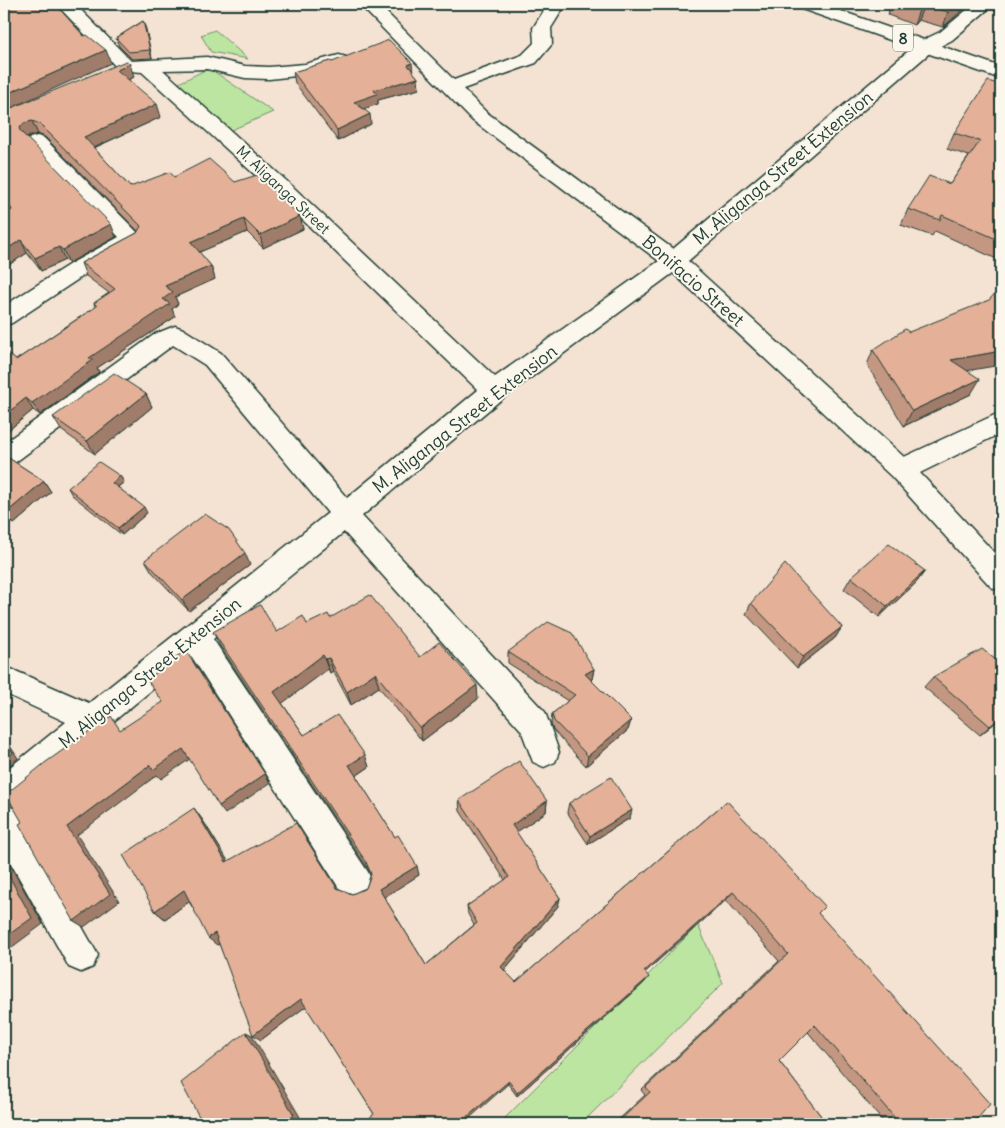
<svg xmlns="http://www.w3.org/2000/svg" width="1005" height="1128" font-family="Delius,sans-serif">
<rect width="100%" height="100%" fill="#f4e2d2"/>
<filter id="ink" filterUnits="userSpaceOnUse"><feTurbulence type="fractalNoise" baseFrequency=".02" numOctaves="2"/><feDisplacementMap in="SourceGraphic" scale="10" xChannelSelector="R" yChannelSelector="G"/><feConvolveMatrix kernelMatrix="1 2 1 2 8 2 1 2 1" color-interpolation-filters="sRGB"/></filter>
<g filter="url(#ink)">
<!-- green -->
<g fill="#bbe5a1" stroke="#6d916a">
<polygon points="215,30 248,59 211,52 201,35"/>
<polygon points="209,68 273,112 229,131 177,84"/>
<polygon points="698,925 723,983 581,1124 499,1124"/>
</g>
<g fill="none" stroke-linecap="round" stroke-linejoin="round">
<defs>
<g id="minor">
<polygon points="56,4 75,4 131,61 207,57 245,66 269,67 305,64 339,55 346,57 348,61 346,65 305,75 269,79 245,78 207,69 163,70 291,185 495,377 659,261 472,120 359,4 378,4 454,80 522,55 534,43 533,28 548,4 566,4 551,28 552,44 536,63 463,89 486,112 673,249 919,42 940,32 974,4 994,4 952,40 933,50 688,261 904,457 1001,412 1001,433 920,473 1001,560 1001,591 991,587 892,477 673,273 503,398 362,516 545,712 559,752 555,762 544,767 533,762 521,730 344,532 213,639 368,872 373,884 368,896 356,901 344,896 192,657 15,802 6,805 15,809 98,955 93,967 81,972 69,967 4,851 4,772 66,722 4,693 4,666 89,703 328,513 205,365 173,345 13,464 4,467 4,443 155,334 175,326 183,329 221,353 347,498 478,390 277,195 142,72 119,70"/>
<polygon points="37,136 44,138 144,239 141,244 86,274 12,323 4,325 4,306 70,264 119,237 30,146 27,142 30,138"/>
</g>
<polygon id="highway" points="796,4 821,4 1001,67 1001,79 799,8"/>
</defs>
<!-- minor casing -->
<use href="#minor" stroke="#1f3d34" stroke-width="3"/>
<!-- highway casing -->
<use href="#highway" stroke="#1f3d34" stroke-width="3"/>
<!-- minor -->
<use href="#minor" fill="#fbf7ec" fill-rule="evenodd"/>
<!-- highway -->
<use href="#highway" fill="#fbf7ec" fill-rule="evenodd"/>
</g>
<!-- wall -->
<g fill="#c49782" stroke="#1f3d34">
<polygon points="868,4 966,4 963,10 943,27 918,20 914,25 888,15 889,10"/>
<polygon points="993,4 1001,4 1001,12 991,9"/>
<polygon points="143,21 152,58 132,59 119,46 116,38"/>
<polygon points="332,62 413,72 418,78 419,89 378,100 378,104 363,109 371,124 338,141 295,83 293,72"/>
<polygon points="134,77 128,80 161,117 94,148 130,187 174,177 235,182 300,216 303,229 263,248 247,232 199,252 211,266 215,279 175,297 178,304 172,309 175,317 97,368 99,372 40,415 33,410 4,434 16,360 95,307 94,303 109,293 86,276 81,263 137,233 138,231 45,137 38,134 29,136 27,139 116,237 69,263 65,260 41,271 27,253 4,268 11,211 4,197 4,111"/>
<polygon points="1001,85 1001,261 935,231 932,236 901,225 908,209 950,184 969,156 947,149 954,133"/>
<polygon points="873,350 967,371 971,394 904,426 867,365"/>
<polygon points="146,394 152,407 95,454 61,430 53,417"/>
<polygon points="4,455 44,481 51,492 14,524 4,517"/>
<polygon points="120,476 124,482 118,487 147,513 122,535 72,495 68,488"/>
<polygon points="145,560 250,565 189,611 152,572"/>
<polygon points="925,571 916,583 879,617 844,589 851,577"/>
<polygon points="751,603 842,627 835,638 797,668 746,614"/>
<polygon points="330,618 420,657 478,699 422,741 379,687 351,705 333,671 330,673 328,669 282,703 304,735 365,755 369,767 356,776 419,875 384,897 426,965 474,925 468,914 467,906 505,880 460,811 459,800 547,801 546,812 516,832 560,898 558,906 504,970 516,982 727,801 818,913 973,1124 885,1124 808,1032 779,1061 827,1124 614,1124 645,1095 641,1090 779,961 726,900 645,972 644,983 517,1096 508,1084 374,1114 306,1006 261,1040 219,944 217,945 189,902 165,919 155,911 202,819 228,861 337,888 352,894 366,888 371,874 369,870 220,646 213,632 277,632"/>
<polygon points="508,652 594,669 592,679 591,680 631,720 628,730 586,766 553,730 551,724 552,714 568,701 508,663"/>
<polygon points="1001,664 1001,718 980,735 924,687 933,677"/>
<polygon points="569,803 630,818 588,844 567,812"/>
</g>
<!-- shaded-wall -->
<g fill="#a07b6a" stroke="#1f3d34">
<polygon points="959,4 966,4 963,10 943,27 948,12"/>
<polygon points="924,5 918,20 914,25 919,10"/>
<polygon points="143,21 146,29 152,58 150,50"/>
<polygon points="106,50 111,63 4,111 4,95"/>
<polygon points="412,63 413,74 408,65"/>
<polygon points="130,64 134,77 121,83 117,70"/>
<polygon points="418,78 419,89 378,100 378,104 355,112 354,102 374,90"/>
<polygon points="157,104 161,117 89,150 84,137"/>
<polygon points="370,114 371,124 338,141 337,130"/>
<polygon points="32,121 38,134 29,136 25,142 19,129 24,123"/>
<polygon points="300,216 303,229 263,248 260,235"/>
<polygon points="244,219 247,232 195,254 191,242"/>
<polygon points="111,224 116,237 69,263 63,250"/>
<polygon points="21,240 27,253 4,268 4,251"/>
<polygon points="59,247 65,260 41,271 35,258"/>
<polygon points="211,266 215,279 175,297 178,304 172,309 175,317 97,368 99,372 40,415 32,403 163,299 165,286"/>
<polygon points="1001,351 1001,365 942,375 951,360"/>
<polygon points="980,379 971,394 904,426 912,411"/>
<polygon points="146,394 152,407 95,454 87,441"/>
<polygon points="26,398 33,410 4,434 4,416"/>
<polygon points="120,476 124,482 115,489 112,483"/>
<polygon points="44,481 51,492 14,524 6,513"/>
<polygon points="144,507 147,513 122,535 118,528"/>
<polygon points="245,553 250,565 189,611 182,600"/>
<polygon points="925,571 916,583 879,617 887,606"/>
<polygon points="842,627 835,638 797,668 803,657"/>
<polygon points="323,655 328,669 280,705 274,692"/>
<polygon points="329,658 333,671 330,673 325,659"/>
<polygon points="594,669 592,679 583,684 585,674"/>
<polygon points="375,673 379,687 351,705 347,692"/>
<polygon points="477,685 478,699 422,741 420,728"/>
<polygon points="1001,717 1001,718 980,735 990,726"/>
<polygon points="631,720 628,730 586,766 588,756"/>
<polygon points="4,737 18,758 4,770"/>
<polygon points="183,749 190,759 161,779 157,775 77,835 119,901 84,927 74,921 67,827 150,765"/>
<polygon points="365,755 369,767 354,777 349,765"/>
<polygon points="265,774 270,783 225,814 219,806"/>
<polygon points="547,801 546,812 511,836 512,825"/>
<polygon points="194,808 202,819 234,871 226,862"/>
<polygon points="632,810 630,818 588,844 590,836"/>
<polygon points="4,854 43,924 4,953"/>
<polygon points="417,866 419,875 383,898 379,889"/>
<polygon points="184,890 193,899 165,919 155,911"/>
<polygon points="733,892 726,900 640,977 644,971"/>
<polygon points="560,898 558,906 501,974 501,967"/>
<polygon points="215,933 224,940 217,945 208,938"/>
<polygon points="649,977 644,983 517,1096 517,1093"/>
<polygon points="301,999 308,1005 261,1040 253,1035"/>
<polygon points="246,1032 252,1035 300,1117 291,1124 284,1124"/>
<polygon points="509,1081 508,1084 463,1124 459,1124"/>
<polygon points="135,1123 145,1124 136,1124"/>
</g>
<!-- building -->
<g fill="#e4b097" stroke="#1f3d34">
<polygon points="4,4 55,4 84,36 87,35 106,50 4,95"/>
<polygon points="902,4 959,4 948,12 924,5 919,10"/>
<polygon points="143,21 150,50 129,52 116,38"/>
<polygon points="389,40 412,63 408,65 418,78 374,90 377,94 354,102 370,114 337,130 293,72 330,61 332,62"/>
<polygon points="126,61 130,64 117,70 157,104 84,137 130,187 170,172 174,177 209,159 235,182 257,175 300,216 260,235 244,219 191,242 211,266 165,286 173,292 163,299 170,304 89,358 93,360 32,403 26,398 4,416 4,350 16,360 97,306 94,303 115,289 81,263 137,233 141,226 40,124 32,121 24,123 19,129 23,134 111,224 63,250 59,247 35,258 21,240 4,251 4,215 12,210 4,196 4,111"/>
<polygon points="988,81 1001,85 1001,241 942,215 940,220 908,209 929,176 950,184 980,141 954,133"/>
<polygon points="1001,287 1001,351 951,360 980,379 912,411 873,350 905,329 909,332 989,300"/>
<polygon points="114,373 146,394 87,441 53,417"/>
<polygon points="4,455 44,481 6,513 4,512"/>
<polygon points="99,462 120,476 112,483 144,507 118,528 68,488"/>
<polygon points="205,514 229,530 245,553 182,600 145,560"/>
<polygon points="889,544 925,571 887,606 851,577"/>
<polygon points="785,564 842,627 803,657 751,603"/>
<polygon points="370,595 420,657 439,642 477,685 420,728 375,673 347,692 329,658 325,659 323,655 274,692 304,735 337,715 365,755 349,765 395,837 398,835 417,866 379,889 426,965 477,923 467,906 509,877 459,800 519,761 547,801 512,825 560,898 501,967 516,982 727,801 825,906 818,913 990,1104 973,1124 900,1124 815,1025 779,1061 827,1124 616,1124 650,1092 646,1087 788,954 733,892 644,971 649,977 517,1093 509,1081 459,1124 362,1124 374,1114 301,999 253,1035 215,933 208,938 184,890 155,911 123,855 194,808 226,862 296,823 337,888 352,894 366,888 371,874 366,862 213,632 260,605 277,632 303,616 307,624 328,614 330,618"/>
<polygon points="548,622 572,633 594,669 585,674 631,720 588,756 554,721 552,714 575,695 508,652"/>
<polygon points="982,649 1001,664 1001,717 990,726 933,677"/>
<polygon points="186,651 265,774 219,806 183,749 153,770 150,765 67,827 110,894 74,921 19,824 22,822 6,794 46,762 111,716 120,730 163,702 147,680 172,659"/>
<polygon points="4,740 13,753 4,761"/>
<polygon points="611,777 632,810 590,836 569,803"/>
<polygon points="4,867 32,918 4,938"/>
<polygon points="246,1032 294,1115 284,1124 203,1124 181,1083"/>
</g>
</g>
<g text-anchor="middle" stroke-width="4" stroke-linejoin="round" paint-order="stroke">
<!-- far-street labels -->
<g font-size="15" fill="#1f3d34" stroke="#fbf7ec">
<text transform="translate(283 190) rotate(43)" y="5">M. Aliganga Street</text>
</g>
<!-- shield labels -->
<rect fill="#fbf7ec" stroke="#61756b" stroke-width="1" x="893" y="24.5" width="20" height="27" rx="4"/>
<g font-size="16" font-weight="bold" fill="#1f3d34">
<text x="903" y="44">8</text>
</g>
<!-- street labels -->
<g font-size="18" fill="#1f3d34" stroke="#fbf7ec">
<text transform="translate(783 168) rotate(-40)" y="6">M. Aliganga Street Extension</text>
<text transform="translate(693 281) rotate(41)" y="6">Bonifacio Street</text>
<text transform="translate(465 419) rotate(-38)" y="6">M. Aliganga Street Extension</text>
<text transform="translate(150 673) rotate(-39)" y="6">M. Aliganga Street Extension</text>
</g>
</g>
<!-- margin -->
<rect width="1005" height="1128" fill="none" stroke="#fbf7ec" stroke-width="20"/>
<rect x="10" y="10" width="985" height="1108" fill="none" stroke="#1f3d34" stroke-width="2" filter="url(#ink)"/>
</svg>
